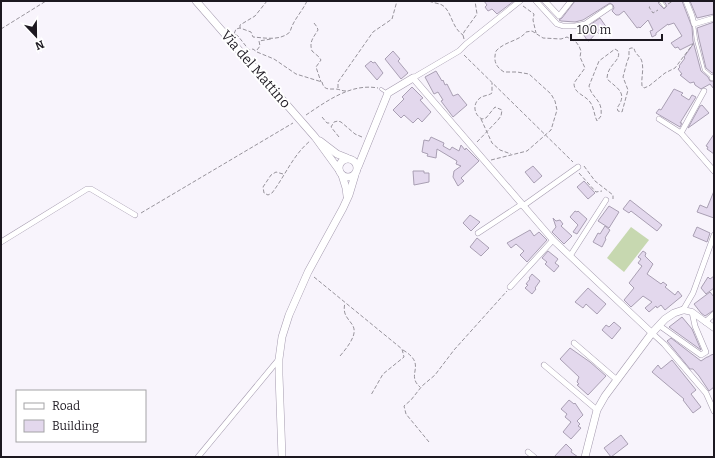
<svg xmlns="http://www.w3.org/2000/svg" width="715" height="458" font-family="Bitter,serif">
<rect width="100%" height="100%" fill="#f8f4fc"/>
<!-- green -->
<polygon fill="#c7d8b0" points="631,227 649,240 624,272 607,258"/>
<!-- building -->
<g fill="#e3d8ed" stroke="#a99fb3">
<polygon points="484,1 514,1 497,14 492,9 488,11 485,7 487,5"/>
<polygon points="575,1 658,1 659,4 664,9 667,6 664,1 682,1 692,27 693,41 701,71 708,77 710,81 714,81 714,89 710,84 701,89 695,85 694,82 690,83 680,75 682,74 678,69 680,67 679,66 685,58 684,57 694,43 680,50 678,47 675,48 671,43 682,36 674,23 668,25 668,24 656,33 656,35 652,37 650,31 653,30 648,20 640,28 639,27 637,28 624,11 619,15 616,15 612,11 614,8 613,5 610,3 583,20 575,22 561,21 559,20 562,18"/>
<polygon points="690,1 714,1 714,14 697,18"/>
<polygon points="600,18 607,28 599,34 597,32 589,41 587,40 580,29 587,27"/>
<polygon points="714,22 714,73 712,73 706,68 699,39 697,28"/>
<polygon points="393,51 400,59 398,61 408,73 401,79 385,59"/>
<polygon points="371,61 373,63 375,62 383,73 377,80 365,66"/>
<polygon points="436,71 442,81 443,80 445,85 447,84 453,96 458,94 467,105 453,117 441,101 443,100 438,92 434,94 425,77"/>
<polygon points="412,87 423,98 420,100 431,112 422,122 418,118 413,123 404,115 401,118 393,110 404,99 402,97"/>
<polygon points="674,89 683,93 681,95 689,100 692,95 696,97 680,123 682,123 680,127 656,113 659,109 661,110"/>
<polygon points="702,105 709,113 688,128 700,106"/>
<polygon points="714,134 714,154 707,149 708,147 706,146"/>
<polygon points="431,137 444,143 443,146 450,150 452,147 459,151 461,145 465,150 466,148 479,161 461,178 464,181 458,186 453,177 454,171 461,166 456,164 457,161 437,149 436,158 427,156 428,154 422,152 424,140 429,141"/>
<polygon points="533,166 542,176 534,183 525,172"/>
<polygon points="413,171 424,171 424,173 429,173 429,182 414,185"/>
<polygon points="584,181 595,193 588,199 577,187"/>
<polygon points="714,191 714,218 697,212 700,205 707,208"/>
<polygon points="630,200 662,225 657,231 631,211 629,213 623,209"/>
<polygon points="609,206 619,212 609,228 598,221"/>
<polygon points="575,211 577,212 578,211 587,219 577,234 573,232 578,225 570,217"/>
<polygon points="470,215 480,222 471,231 463,223"/>
<polygon points="553,218 556,221 560,220 563,224 561,226 572,236 564,244 552,232 556,227"/>
<polygon points="605,226 610,230 605,238 606,239 602,247 593,242 598,233 600,234"/>
<polygon points="697,227 710,233 707,242 693,236"/>
<polygon points="530,230 534,236 539,232 547,240 527,262 520,255 524,251 516,244 511,248 507,243"/>
<polygon points="477,238 489,248 481,256 470,247"/>
<polygon points="548,251 558,259 555,263 559,266 554,272 545,264 547,262 542,258"/>
<polygon points="643,251 646,253 645,256 653,264 647,274 661,284 663,282 667,285 665,287 675,295 678,291 682,296 665,310 661,305 657,308 656,306 649,312 645,308 652,302 643,296 631,307 624,300 634,288 629,283 642,266 638,263 641,259 638,257"/>
<polygon points="532,274 540,281 535,288 536,289 532,294 525,288 528,285 526,284 530,279 529,278"/>
<polygon points="714,276 714,288 706,294 701,288 708,277 710,279"/>
<polygon points="588,288 606,304 597,314 586,304 583,308 575,302"/>
<polygon points="710,292 714,297 714,310 705,316 701,313 694,304"/>
<polygon points="682,317 692,329 701,350 669,327"/>
<polygon points="614,322 621,328 612,339 602,330 606,325 609,327"/>
<polygon points="671,338 701,361 707,357 708,357 711,355 714,354 714,387 709,391 699,376 693,369 690,369 667,341"/>
<polygon points="570,348 590,362 606,376 588,395 577,385 579,384 577,382 579,377 560,359"/>
<polygon points="672,360 696,390 691,394 701,407 693,413 683,400 684,399 652,372 658,365 661,369"/>
<polygon points="569,400 574,404 575,403 583,415 577,421 580,424 578,426 581,428 571,439 563,432 571,422 565,417 567,414 561,409"/>
<polygon points="621,435 628,444 611,457 604,448"/>
<polygon points="566,444 572,450 571,452 578,457 554,457"/>
</g>
<g fill="none" stroke-linecap="round" stroke-linejoin="round">
<defs>
<g id="service">
<polyline points="661,2 664,6"/>
<polyline points="694,25 696,40 704,70 712,77"/>
<polyline points="381,89 387,93"/>
</g>
<g id="minor">
<polyline points="536,1 557,24 563,26 575,26 585,24 610,7"/>
<polyline points="545,1 559,16 571,1"/>
<polyline points="686,1 692,16 694,24 714,18"/>
<polyline points="413,78 459,51 466,44 520,1"/>
<polyline points="712,78 714,77"/>
<polyline points="659,119 681,133 714,171"/>
<polyline points="681,133 704,91"/>
<polyline points="523,206 578,167"/>
<polyline points="478,233 522,204"/>
<polyline points="1,242 87,189 91,189 135,215"/>
<polyline points="570,256 606,200"/>
<polyline points="510,287 553,240"/>
<polyline points="683,310 693,293 714,235"/>
<polyline points="705,322 714,314"/>
<polyline points="660,326 701,355 706,352 695,326 692,312"/>
<polyline points="652,333 664,344 706,393 714,411"/>
<polyline points="574,343 617,380"/>
<polyline points="544,365 597,410"/>
<polyline points="528,452 534,457"/>
<polyline points="198,457 279,359"/>
</g>
<g id="tertiary">
<polyline points="413,78 553,240 652,333"/>
<polyline points="683,310 692,312 714,328"/>
</g>
<g id="secondary">
<polyline points="196,1 315,137 339,170"/>
<polyline points="320,141 337,154 347,158"/>
<circle cx="348" cy="168" r="9"/>
<polyline points="358,167 388,93 413,78"/>
<polyline points="342,175 346,188 347,196"/>
<polyline points="282,457 279,375 279,359 282,337 289,315 308,272 343,208 349,195 355,175"/>
<polyline points="585,457 597,410 605,396 652,333 665,319 674,313 683,310"/>
</g>
</defs>
<!-- service casing -->
<use href="#service" stroke="#a59baf" stroke-width="3.5"/>
<!-- minor casing -->
<use href="#minor" stroke="#a59baf" stroke-width="6"/>
<!-- tertiary casing -->
<use href="#tertiary" stroke="#a59baf" stroke-width="7"/>
<!-- secondary casing -->
<use href="#secondary" stroke="#a59baf" stroke-width="8"/>
<!-- path -->
<g stroke="#97939b" stroke-width="1" stroke-dasharray="4 2" stroke-linecap="butt">
<path d="M307,1C302,12 293,20 290,32C280,41 266,38 253,37L251,32L240,28L236,29L234,34L238,36L249,50L253,49L257,52L274,59L296,74L322,82C324,90 328,89 335,89C339,89 342,91 346,91"/>
<path d="M429,1C433,3 438,3 442,5C452,11 451,27 463,35"/>
<polyline points="668,4 673,1"/>
<polyline points="523,6 534,14 533,20 536,33"/>
<polyline points="650,7 649,7 653,13 658,10"/>
<path d="M314,23L317,27L318,30C313,38 309,42 312,51L319,57L321,60L316,67L321,82"/>
<polyline points="240,28 240,25 255,16 267,1"/>
<polyline points="1,29 46,1"/>
<polyline points="464,39 463,35 464,32 477,14 475,1"/>
<polyline points="257,50 260,46 259,41 271,39"/>
<polyline points="464,55 573,162"/>
<polyline points="338,88 338,82 373,32 392,19 397,1"/>
<path d="M306,115C327,101 351,83 378,88"/>
<polyline points="322,117 327,123 331,123"/>
<polyline points="481,119 492,143 500,150 511,154"/>
<polyline points="339,137 331,127 334,122 338,121 341,122 355,134 362,137"/>
<path d="M477,142L498,120L501,116L502,110L495,107L486,118L482,119C474,115 472,104 480,98C484,95 488,96 492,93V83"/>
<path d="M491,160L527,151L551,130L557,110L555,101L551,94L529,74L517,72H504C496,67 493,61 496,51C505,41 520,41 526,32L532,31L543,38L561,39L567,37L576,42L579,46L581,51L580,57L585,68L574,83C574,94 584,94 590,102C594,107 594,115 597,121L601,116C603,99 592,99 589,86L599,61L615,49L618,51C622,61 607,64 607,79C618,89 628,93 617,108L618,111L622,112L628,90L623,77L627,62L629,57V49L631,48H634C635,55 641,56 642,62C644,70 641,78 642,86L644,88L649,86L665,73L675,68L693,44"/>
<polyline points="584,166 595,181 613,195 613,199"/>
<polyline points="579,173 596,192 602,191"/>
<path d="M283,174L276,172L271,175L263,187L264,193L268,195L272,193C285,176 293,155 310,141"/>
<polyline points="141,213 293,123"/>
<polyline points="314,277 402,349 404,357 383,374 371,395"/>
<path d="M403,350C428,365 405,374 420,387"/>
<path d="M340,356C372,319 339,327 345,303"/>
<polyline points="429,442 406,414 404,406 411,400 422,386 435,375 454,350 507,291"/>
</g>
<!-- service -->
<use href="#service" stroke="#fff" stroke-width="2.5"/>
<!-- minor -->
<use href="#minor" stroke="#fff" stroke-width="5"/>
<!-- tertiary -->
<use href="#tertiary" stroke="#fff" stroke-width="6"/>
<!-- secondary -->
<use href="#secondary" stroke="#fff" stroke-width="7"/>
</g>
<g text-anchor="middle" stroke-width="4" stroke-linejoin="round" paint-order="stroke">
<!-- street labels -->
<g font-size="14" fill="#1c1820" stroke="#fff">
<text transform="translate(256 69) rotate(49)" y="5">Via del Mattino</text>
</g>
</g>
<!-- border -->
<rect width="715" height="458" fill="none" stroke="#1c1820" stroke-width="4"/>
<!-- legend -->
<rect x="16" y="390" width="130" height="52" fill="#ffffff" stroke="#a4a3a6"/>
<rect x="24" y="403" width="20" height="6" fill="#ffffff" stroke="#a4a3a6"/>
<text x="52" y="410" font-size="12" fill="#1c1820">Road</text>
<rect x="24" y="420" width="20" height="12" fill="#e3d8ed" stroke="#a4a3a6"/>
<text x="52" y="430" font-size="12" fill="#1c1820">Building</text>
<!-- north arrow -->
<g transform="translate(36 36) rotate(158)" stroke="#ffffff" stroke-width="3" paint-order="stroke">
<path d="M0-3L7 15L0 10L-7 15Z" fill="#1c1820"/>
<text y="-6" font-size="11" font-weight="bold" text-anchor="middle" fill="#1c1820">N</text>
</g>
<!-- scale -->
<path d="M571 34v6h91v-6" fill="none" stroke="#1c1820" stroke-width="2"/>
<text x="577" y="34" font-size="12" fill="#1c1820" stroke="#ffffff" stroke-width="3" paint-order="stroke">100 m</text>
</svg>
